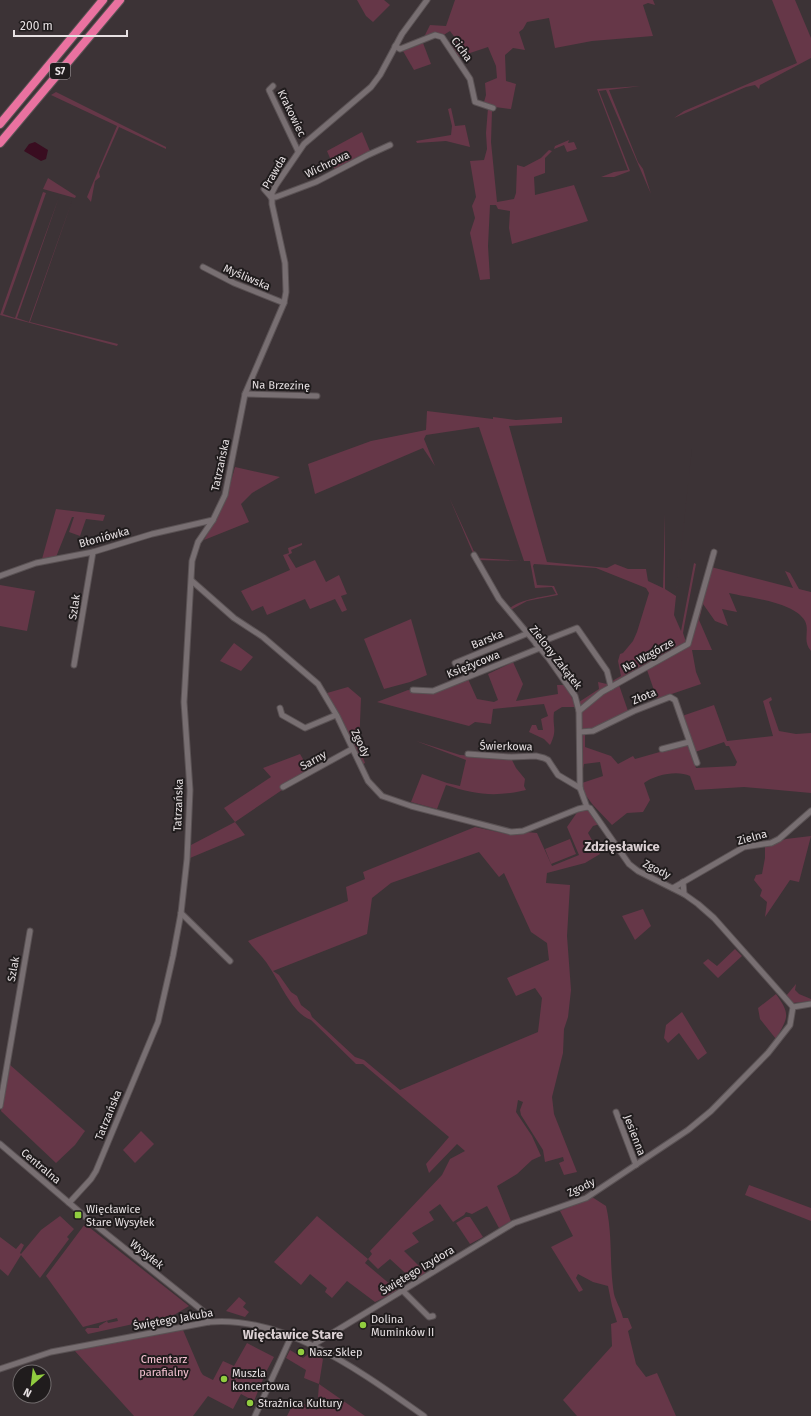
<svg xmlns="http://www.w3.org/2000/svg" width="811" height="1416" font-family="'Fira Sans',sans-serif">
<rect width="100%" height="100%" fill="#3c3336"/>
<!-- green -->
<g fill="#663748" fill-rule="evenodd">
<polygon points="357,0 384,0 390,5 373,22 366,16"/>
<polygon points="455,0 653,0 655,5 648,3 643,5 653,36 592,41 555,48 549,18 527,22 523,29 519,32 525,50 513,48 505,55 506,81 516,84 511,109 495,107 484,102 486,95 485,83 497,78 496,66 488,47 458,57 449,43 456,39 450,31 442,36 424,37 430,25 446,26"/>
<polygon points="772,0 795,0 811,38 811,58 760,85 759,89 755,85 746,87 674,118 684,111 797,63"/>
<polygon points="423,43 431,64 414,70 403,51"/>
<polygon points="641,86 609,90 638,162 643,169 651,194 606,90 599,91 630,171 614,177 601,177 614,172 628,170 597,89"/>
<polygon points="56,92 166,147 166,149 119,127 99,172 100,177 95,181 91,202 87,197 117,126 51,95"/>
<polygon points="451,108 455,126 465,125 470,147 446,141 417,143 416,141 451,135 452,126 448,109"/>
<polygon points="488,108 492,111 491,142 497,202 514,199 516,193 517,165 524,167 541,158 549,150 552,151 545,158 545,173 534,177 535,195 574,185 588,221 512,244 509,228 510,211 498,209 496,205 490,205 488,246 490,279 480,280 470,233 475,218 472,206 476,197 470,161 484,160 487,149 486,133"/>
<polygon points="362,132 370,151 335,170 327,151"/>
<polygon points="569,140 568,143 574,142 577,149 567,152 564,145 554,149 555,146"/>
<polygon points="48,178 76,196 75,198 43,189"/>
<polygon points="43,192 46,193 3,314 15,318 59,197 17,318 29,322 72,201 30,322 118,344 117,346 0,315"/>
<path d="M427,411L493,419V417L516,420L562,417V423L509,426L547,562L607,568L615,564L628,569H646L648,581L663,588L665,514V589L676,596L693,439L674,615L681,631L694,563L696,564L684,627L683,633L686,642L631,672L599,693L581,707L579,702L599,689L598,682L607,684L621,676L618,661L620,654L623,653L633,641L637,632L649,593L646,588L596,568L534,564L533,566L537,585L554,586L558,595L527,601L507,612C513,600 543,597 556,594L552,587L535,588L530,561L476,560L475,558L449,497L477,558L524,561L479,427L426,435L424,439L435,466L423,448L315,494L308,464L371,441L426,430Z"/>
<polygon points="235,467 280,477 252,493 241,504 249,522 204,540 225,502"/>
<polygon points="56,509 105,515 103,521 86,519 80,536 69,532 74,517 72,517 56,557 42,559"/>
<polygon points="302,543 302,545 291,550 292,553 288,555 296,568 315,560 326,582 339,575 347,594 341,596 347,610 342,612 335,599 310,609 305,599 267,615 263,606 252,611 241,591 290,570 283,555 289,553 288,548"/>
<path d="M711,567L793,588L785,571L790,573L799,589L811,592V651C802,641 810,631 805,621C794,602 750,598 729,593L737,612L722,609L728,626L715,621L703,604L699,620L712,650H692L696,672L701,684L657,699L647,670L691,643Z"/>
<polygon points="0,585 35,591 27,631 0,626"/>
<polygon points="411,619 427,675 410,682 384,689 364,639"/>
<polygon points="234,643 253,657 241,671 220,661"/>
<path d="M513,662L523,684L516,701L558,694L557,685H565L577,707H562L554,712C552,727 558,729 550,745L544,739L529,732L532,725H536L538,730H543L541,719L548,716L544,704L493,709L491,724L475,722L469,726L377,702L408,690L434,693L468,679L477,699L494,702L498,700L488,674Z"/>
<polygon points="619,685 628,711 593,729 581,731 581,713 605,693"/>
<polygon points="348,687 361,698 359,747 365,763 363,764 327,693"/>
<path d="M771,697L772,700L769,702L779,731L796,734L811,733V793L744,787L695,790L690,776C677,770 655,775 644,783L650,800L643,812L627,813L612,825L593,805L581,789L582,783L603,776L600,762L584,764L582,774L581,734L585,733V747L611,756L618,764L633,756L635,759L688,744L696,768L735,766L737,762L729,746H726L724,742L695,752L682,716L714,705L727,741L773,736L763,701Z"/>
<path d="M416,741L460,755L511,758L516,768L525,779L524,786L526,790C496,797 476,795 446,785L437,809L411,802L422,774L447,783L460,786L466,760Z"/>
<polygon points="300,754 310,771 235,822 245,835 190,858 191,845 235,822 224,808 271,777 263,768"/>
<path d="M589,810L600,824L593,826L588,833L600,854L585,863L547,873L546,883L570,885L567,936L571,990L568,1017L564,1029L563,1053L552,1097L554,1114L577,1172L564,1175L559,1163L564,1161L563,1157L545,1162L543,1150L521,1115L520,1110L523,1102L518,1100L516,1112L532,1136L541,1156L532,1160L517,1174L497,1186L511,1221L499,1228L487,1206L472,1214L466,1212L464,1215L453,1222L440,1204L429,1212L434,1220L412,1233L419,1242L404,1251L426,1273L414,1281L390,1259L378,1269L368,1259L365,1263L398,1291L375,1302L347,1281L332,1298L325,1292L327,1288L310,1274L301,1285L274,1262L317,1216L368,1259L372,1254L370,1251L442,1175L450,1159L465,1151L457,1144L429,1173L426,1164L449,1137L363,1064H356L311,1020C293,1014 280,983 270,968C264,958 255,950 248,941L348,901L346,887L365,879L363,872L475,827L507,834L526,832L537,833L552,866L579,855L567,827L578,811ZM479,852L499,877L504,873L531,932L547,943L549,960L507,978L516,996L535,988L542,998L538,1032L400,1090L364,1060L355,1057L312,1017L310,1012L301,1005L297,996L291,992L279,975L273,971L367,934L372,898L391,883Z"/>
<polygon points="811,836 799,882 790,880 765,917 767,902 760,896 762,890 754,880 756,875 762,874 765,858 765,846 786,839"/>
<polygon points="570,839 576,854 551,864 545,849"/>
<polygon points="643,909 651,926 635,940 622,916"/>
<polygon points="735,949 742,956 718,978 703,963 708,959 717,966"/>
<polygon points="796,984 795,990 799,994 811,999 811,1001 793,1003 786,996"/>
<path d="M776,994C791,1015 788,1017 776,1039L760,1019L758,1008Z"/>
<polygon points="682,1012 707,1053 698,1060 679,1033 668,1043 664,1038 666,1025"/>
<polygon points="9,1064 85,1131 75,1145 56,1163 1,1111"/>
<polygon points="141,1131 154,1144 135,1163 123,1150"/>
<polygon points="749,1185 811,1208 811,1221 745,1195"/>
<path d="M592,1197L606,1206C613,1235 609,1265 614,1294C616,1302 621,1309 623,1318H628L632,1328L628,1331L636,1364L646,1377L657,1373L676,1416H577L563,1400L612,1346L611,1324L617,1322L612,1306L608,1286L593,1282L578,1274L576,1278L583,1290L579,1292L551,1247L573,1236L560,1211Z"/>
<polygon points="60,1216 74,1229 67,1237 69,1239 40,1278 21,1255 8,1276 0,1269 0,1237 16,1249 21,1243 24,1245 20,1253 21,1254 41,1230"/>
<polygon points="466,1217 470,1217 483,1237 470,1244 456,1223"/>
<polygon points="85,1224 189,1306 174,1315 88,1334 85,1330 87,1328 99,1328 99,1326 107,1321 108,1323 118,1321 117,1318 83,1327 46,1276"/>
<polygon points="239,1297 246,1303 243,1307 249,1312 245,1317 226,1311"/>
<polygon points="183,1330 201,1372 203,1375 213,1380 223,1361 234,1366 247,1343 274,1357 266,1372 254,1401 241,1394 233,1409 208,1396 193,1416 134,1416 74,1350"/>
<polygon points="290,1350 303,1358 311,1352 323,1359 319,1384 365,1416 287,1416 293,1404 296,1405 298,1401 317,1410 319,1384 304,1378 306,1370 286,1358"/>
</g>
<!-- water -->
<polygon fill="#390d20" points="35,142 48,150 46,159 41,161 24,151 29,144"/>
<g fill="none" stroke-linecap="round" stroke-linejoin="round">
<defs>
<g id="minor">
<polyline points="395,46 400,49 435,35 442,37 470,79 475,102 493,108"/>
<polyline points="273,86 269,90 298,151"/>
<polyline points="264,189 271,197"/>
<polyline points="271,197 276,197 316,182 368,155 390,145"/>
<polyline points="203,267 234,283 284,303"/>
<polyline points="245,394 317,396"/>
<polyline points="474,555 499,599 549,659 575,696 579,711 580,788 587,807"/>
<polyline points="0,576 36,563 93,552 152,534 213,520"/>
<polyline points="192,581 234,618 263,637 318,684 337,716 368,781 382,796 411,806 511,832 523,831 578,809 587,807 590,808 629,864 638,871 684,894 698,904 714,918 793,1007 790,1025 768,1053 711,1111 688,1130 586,1198 514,1223 316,1343 313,1347"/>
<polyline points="536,644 577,628 607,671 611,687"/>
<polyline points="455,663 526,634"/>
<polyline points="74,665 93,552"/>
<polyline points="413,690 433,691 540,648"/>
<polyline points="280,708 282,715 305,728 336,715"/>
<polyline points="579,711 602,692 688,644 714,552"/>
<polyline points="580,732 593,731 634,711 670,697 675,700 697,763"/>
<polyline points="662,749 689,742"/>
<polyline points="468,754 511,757 536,756 544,758 548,760 558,775 580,788"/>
<polyline points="283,787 352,749"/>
<polyline points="683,882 684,894"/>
<polyline points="673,888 744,847 771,843 779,839 811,811"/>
<polyline points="181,913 230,961"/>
<polyline points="793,1007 811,1004"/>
<polyline points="0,1106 30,931"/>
<polyline points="616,1112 636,1165"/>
<polyline points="0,1144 88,1219 203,1311 209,1322"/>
<polyline points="69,1203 91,1179 96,1171 158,1022 173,956 181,913 187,859 190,790 184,702 192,561 198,542 213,520 225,495 245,394 284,303 286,292 285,263 272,204 272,193 276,185 304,144 371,87 380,75 402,34 427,0"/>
<polyline points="403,1291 429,1317 433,1316"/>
<path d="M0,1369L51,1352L209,1322C286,1315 364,1374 424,1416"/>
<polyline points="255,1416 291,1337"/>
</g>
<g id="highway">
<polyline points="0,124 103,0"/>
<polyline points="0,143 120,0"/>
</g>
</defs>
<!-- minor casing -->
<use href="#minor" stroke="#5a5254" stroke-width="7"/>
<!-- highway casing -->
<use href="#highway" stroke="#5a5254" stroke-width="10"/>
<!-- minor -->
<use href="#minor" stroke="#786f72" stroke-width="5"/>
<!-- highway -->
<use href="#highway" stroke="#ea72a0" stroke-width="8"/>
</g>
<!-- markers -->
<g fill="#91cd3f" stroke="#201c1d" stroke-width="1.5">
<rect x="74" y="1211" width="8" height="8" rx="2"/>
<circle cx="363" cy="1325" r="4"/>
<circle cx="301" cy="1352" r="4"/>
<circle cx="224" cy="1379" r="4"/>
<circle cx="250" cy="1403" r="4"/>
</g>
<g text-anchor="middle" stroke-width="4" stroke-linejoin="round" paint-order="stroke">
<!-- shield labels -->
<rect fill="#201c1d" stroke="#aba6a8" stroke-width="1" x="50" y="63" width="20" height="16" rx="3"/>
<g font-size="10" font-weight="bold" fill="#e7e1e3">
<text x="60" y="75">S7</text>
</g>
<!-- street labels -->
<g font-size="11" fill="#e7e1e3" stroke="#201c1d">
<text transform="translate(462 49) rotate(54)" y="4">Cicha</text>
<text transform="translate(292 113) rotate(64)" y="4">Krakowiec</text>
<text transform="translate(327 164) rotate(-26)" y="4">Wichrowa</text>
<text transform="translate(274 172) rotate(-60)" y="4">Prawda</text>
<text transform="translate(247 277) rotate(23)" y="4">Myśliwska</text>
<text transform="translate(281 385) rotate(1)" y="4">Na Brzezinę</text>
<text transform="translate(220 465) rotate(-78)" y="4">Tatrzańska</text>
<text transform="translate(104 537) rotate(-15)" y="4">Błoniówka</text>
<text transform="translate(74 607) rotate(-81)" y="4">Szlak</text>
<text transform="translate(487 639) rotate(-22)" y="4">Barska</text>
<text transform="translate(648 655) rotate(-29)" y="4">Na Wzgórze</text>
<text transform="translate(556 657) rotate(52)" y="4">Zielony Zakątek</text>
<text transform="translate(473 664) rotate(-22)" y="4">Księżycowa</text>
<text transform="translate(644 696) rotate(-22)" y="4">Złota</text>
<text transform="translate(361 743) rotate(64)" y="4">Zgody</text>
<text transform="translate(506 746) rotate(1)" y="4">Świerkowa</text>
<text transform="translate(313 760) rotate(-29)" y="4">Sarny</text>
<text transform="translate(178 805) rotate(-88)" y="4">Tatrzańska</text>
<text transform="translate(752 837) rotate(-15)" y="4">Zielna</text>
<text transform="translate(657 869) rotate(27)" y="4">Zgody</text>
<text transform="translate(13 969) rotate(-80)" y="4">Szlak</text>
<text transform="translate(108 1115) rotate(-68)" y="4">Tatrzańska</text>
<text transform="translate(635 1135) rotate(69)" y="4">Jesienna</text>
<text transform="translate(41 1166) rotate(40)" y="4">Centralna</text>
<text transform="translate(581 1187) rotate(-26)" y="4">Zgody</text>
<text transform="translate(147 1254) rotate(39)" y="4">Wysyłek</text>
<text transform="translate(417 1270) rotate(-31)" y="4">Świętego Izydora</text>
<text transform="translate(173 1319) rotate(-10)" y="4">Świętego Jakuba</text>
</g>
<!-- poi labels -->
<g font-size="11" fill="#e7e1e3" stroke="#201c1d" text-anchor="start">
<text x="86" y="1213">Więcławice<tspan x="86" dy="13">Stare Wysyłek</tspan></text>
<text x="371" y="1323">Dolina<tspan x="371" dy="13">Muminków II</tspan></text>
<text x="309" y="1356">Nasz Sklep</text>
<text x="232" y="1377">Muszla<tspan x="232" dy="13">koncertowa</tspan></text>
<text x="258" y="1407">Strażnica Kultury</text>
</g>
<!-- park labels -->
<g font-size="11" fill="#f6c3d3" stroke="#201c1d">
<text x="164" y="1363">Cmentarz<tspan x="164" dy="13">parafialny</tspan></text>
</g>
<!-- quarter labels -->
<g font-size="13" font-weight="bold" fill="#dcd1d4" stroke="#201c1d">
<text x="622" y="851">Zdzięsławice</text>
<text x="293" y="1339">Więcławice Stare</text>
</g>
</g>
<!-- north arrow -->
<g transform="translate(32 1384) rotate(208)"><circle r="19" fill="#201c1d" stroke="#706b6c"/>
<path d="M0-3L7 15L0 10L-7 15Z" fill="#91cd3f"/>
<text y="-6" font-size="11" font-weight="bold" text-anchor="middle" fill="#e7e1e3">N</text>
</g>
<!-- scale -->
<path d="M14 30v6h113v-6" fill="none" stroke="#e7e1e3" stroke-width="2"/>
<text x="20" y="30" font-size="12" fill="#e7e1e3" stroke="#201c1d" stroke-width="3" paint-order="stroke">200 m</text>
</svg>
